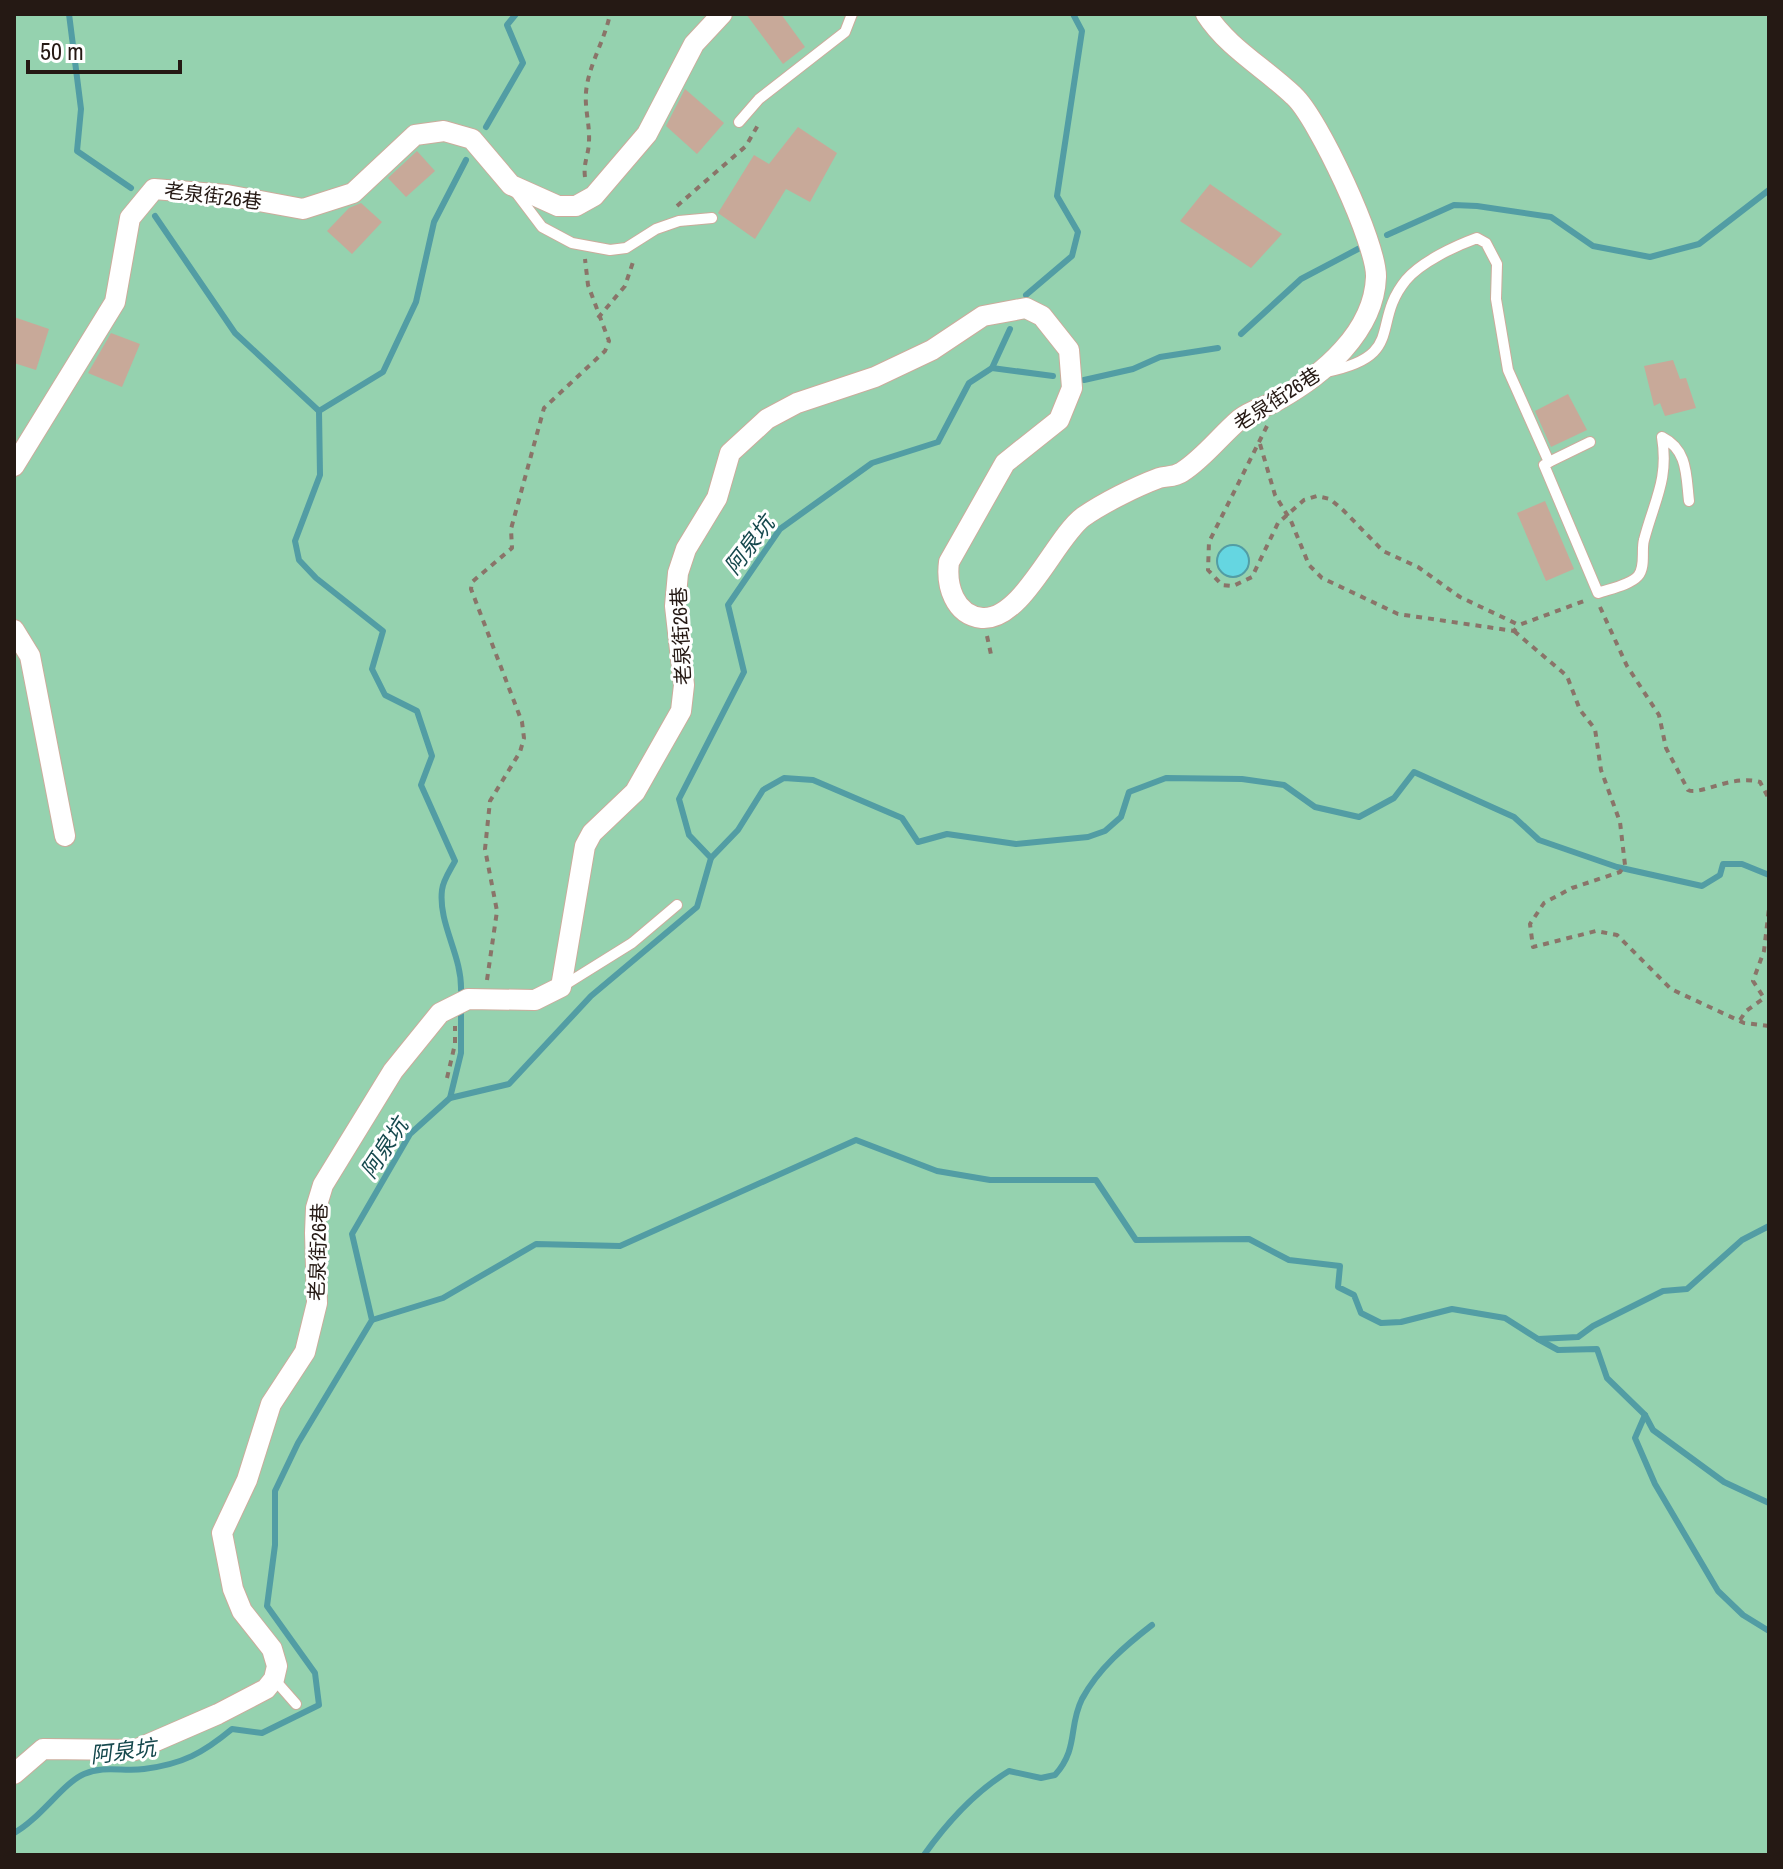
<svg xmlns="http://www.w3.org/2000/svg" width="1783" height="1869" font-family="'Archivo Narrow','Noto Sans TC',sans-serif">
<rect width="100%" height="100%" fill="#f9d8c8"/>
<!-- green -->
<rect fill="#95d2af" x="14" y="14" width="1755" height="1841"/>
<!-- water -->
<circle fill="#65d6e1" stroke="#529da4" stroke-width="2" cx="1233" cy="561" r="16"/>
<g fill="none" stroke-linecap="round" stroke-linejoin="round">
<!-- stream -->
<g stroke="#529da4" stroke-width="6">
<polyline points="69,14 81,109 77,151 131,188"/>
<polyline points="486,127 523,63 507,25 516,14"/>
<path d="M155,216L235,333L319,411L320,475L295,541L299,560L316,578L383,631L372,669L385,695L417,711L432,756L421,785L455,861C451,869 443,880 442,890C438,924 462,955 461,990"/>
<polyline points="1387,235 1454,205 1477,206 1551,217 1593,246 1650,257 1699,244 1769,190"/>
<polyline points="1026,295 1072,256 1078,232 1057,196 1082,31 1073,14"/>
<polyline points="1241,334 1301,279 1358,249"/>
<polyline points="992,368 1053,376"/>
<polyline points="1084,380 1133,369 1160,357 1218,348"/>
<polyline points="319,411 383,372 416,302 434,222 466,160"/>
<polyline points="711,858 738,830 763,790 784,778 813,780 902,818 918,842 947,834 1016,844 1088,837 1105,831 1121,817 1129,792 1166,778 1242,779 1284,785 1315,807 1359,817 1394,798 1414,772 1514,817 1539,840 1617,867 1702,886 1720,875 1723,864 1742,864 1769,875"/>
<polyline points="450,1098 461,1053 461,1012"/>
<polyline points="372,1320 443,1298 536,1244 620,1246 856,1140 937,1171 990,1180 1096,1180 1136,1240 1249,1239 1289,1260 1340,1266 1338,1287 1354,1295 1361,1313 1381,1323 1401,1322 1452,1309 1505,1318 1538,1339 1578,1337 1593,1326 1663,1291 1687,1289 1742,1240 1769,1226"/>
<polyline points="1538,1339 1558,1350 1597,1349 1607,1378 1645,1415 1653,1430 1724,1482 1769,1503"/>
<polyline points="1645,1415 1635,1438 1655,1484 1718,1591 1743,1615 1769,1631"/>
<path d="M14,1833C40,1819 63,1783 84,1774C105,1765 123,1772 144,1769C183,1764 203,1753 232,1729L262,1733L319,1705L315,1673L267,1606L275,1545V1491L298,1443L372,1320L352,1234L410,1134L450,1098L509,1084L591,996L697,907L711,858L689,835L679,799L744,672L728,605L780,529L872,463L938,442L969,383L992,368L1010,329"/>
<path d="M924,1855C946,1824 976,1791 1009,1771L1041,1778L1055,1775C1079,1748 1068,1727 1082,1699C1098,1669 1126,1645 1152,1625"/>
</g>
</g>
<!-- building -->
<g fill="#c8a999">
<polygon points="746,14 781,14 805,47 783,64"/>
<polygon points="685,89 724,123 697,154 666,126"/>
<polygon points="798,127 837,153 810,202 786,189 755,239 718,213 754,155 769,164"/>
<polygon points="417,151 435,171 406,197 388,178"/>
<polygon points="1210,184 1282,234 1251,268 1180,221"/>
<polygon points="361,203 382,222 352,254 327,231 349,208"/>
<polygon points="14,317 49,329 36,370 14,363"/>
<polygon points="111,333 140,344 122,387 88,373"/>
<polygon points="1673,360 1680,379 1686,378 1696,408 1665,416 1660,403 1654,406 1644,366"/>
<polygon points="1568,394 1587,430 1551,447 1535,411"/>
<polygon points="1545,501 1574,569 1546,581 1517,513"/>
</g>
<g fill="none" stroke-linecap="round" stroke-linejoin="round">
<defs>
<g id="lane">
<polyline points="739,122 759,99 845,32 852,14"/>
<polyline points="514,190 542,227 572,243 610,250 626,248 656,229 679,221 712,218"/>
<path d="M1326,372C1407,356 1370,324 1406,280C1421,262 1455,246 1477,238L1486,243L1497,264L1496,299L1508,370L1549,462L1544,465L1598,593C1609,589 1630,585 1638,576C1646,567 1641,550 1644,540C1654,501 1669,480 1662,437C1688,450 1686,475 1689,501"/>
<polyline points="1549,462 1590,442"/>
<polyline points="563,986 632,943 677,905"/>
<polyline points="274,1679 296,1704"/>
</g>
<g id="street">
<polyline points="14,466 115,302 130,218 154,189 227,195 303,209 353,193 415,135 444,131 472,139 511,185 558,206 576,206 594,196 647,134 694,44 722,14"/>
<polyline points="14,630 30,656 65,836"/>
<path d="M14,1774L43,1749L135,1750L218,1714L266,1689L274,1679L277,1666L272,1649L242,1611L233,1589L222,1533L247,1480L271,1404L305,1352L317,1303L315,1233L316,1208L323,1185L393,1071L440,1013L468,999L535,1000L561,987L585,846L592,833L635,792L681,711L684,685L675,606L678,573L686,549L717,498L730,453L767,419L797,403L875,377L932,350L983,316L1026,308L1042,316L1069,350L1072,388L1059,420L1005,463L949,562C946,585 954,615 982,618C1022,621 1055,538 1083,517C1103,503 1135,487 1159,478C1166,476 1175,477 1182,472C1203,459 1221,435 1240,419C1251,410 1266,407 1278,400C1323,375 1374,332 1376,277C1377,244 1318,118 1294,96C1265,68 1228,48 1206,14"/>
</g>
</defs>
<!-- lane casing -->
<use href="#lane" stroke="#cbac9c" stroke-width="12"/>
<!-- street casing -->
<use href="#street" stroke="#cbac9c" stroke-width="22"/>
<!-- path -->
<g stroke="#8a7469" stroke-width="4" stroke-dasharray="6 6" stroke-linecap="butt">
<path d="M585,177C583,163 589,154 589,141C590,122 583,105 587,85C591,61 605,39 610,14"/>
<polyline points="677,206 746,146 758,125"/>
<polyline points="598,318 625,286 633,262"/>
<polyline points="1267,426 1209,542 1208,570 1222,585 1233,586 1252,577 1278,523 1304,500 1317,496 1330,499 1343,510 1383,551 1418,567 1460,597 1519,625 1584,601 1586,603"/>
<polyline points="1260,444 1275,495 1291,521 1309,565 1322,578 1398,614 1514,631 1519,625"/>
<path d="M1600,607L1627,666L1659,715L1666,748L1688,790C1700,796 1732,774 1760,782L1769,799"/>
<polyline points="1514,631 1567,676 1580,710 1595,729 1601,770 1620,822 1625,865 1620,872 1572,888 1544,903 1530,924 1533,947 1596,931 1617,935 1671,989 1744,1023 1769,1026"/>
<polyline points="987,636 992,659"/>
<polyline points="487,980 497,911 485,849 490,801 520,752 524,738 522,722 471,589 472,582 512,548 511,529 544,408 605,351 609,341 588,285 585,259"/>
<polyline points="1740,1020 1746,1011 1764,998 1753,981 1764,951 1769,908"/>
<polyline points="447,1078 455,1044 455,1026"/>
</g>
<!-- lane -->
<use href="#lane" stroke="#fff" stroke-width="10"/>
<!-- street -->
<use href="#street" stroke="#fff" stroke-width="20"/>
</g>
<g text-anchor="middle" stroke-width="6" stroke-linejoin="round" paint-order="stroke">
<!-- street labels -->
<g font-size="20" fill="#251914" stroke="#fff">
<text transform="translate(213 196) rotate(7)" y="7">老泉街26巷</text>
<text transform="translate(1277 399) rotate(-33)" y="7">老泉街26巷</text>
<text transform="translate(681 636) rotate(-93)" y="7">老泉街26巷</text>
<text transform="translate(318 1252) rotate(-88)" y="7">老泉街26巷</text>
</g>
<!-- water labels -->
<g font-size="22" font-style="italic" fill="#15484d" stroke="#fff">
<text transform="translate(749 545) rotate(-53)" y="8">阿泉坑</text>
<text transform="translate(384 1148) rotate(-57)" y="8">阿泉坑</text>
<text transform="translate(123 1751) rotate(-7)" y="8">阿泉坑</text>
</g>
</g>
<!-- border -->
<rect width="1783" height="1869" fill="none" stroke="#251914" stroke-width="32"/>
<!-- scale -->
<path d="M28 60v12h152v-12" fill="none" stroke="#251914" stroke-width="4"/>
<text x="40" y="60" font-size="24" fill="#251914" stroke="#ffffff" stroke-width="6" paint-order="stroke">50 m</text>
</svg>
